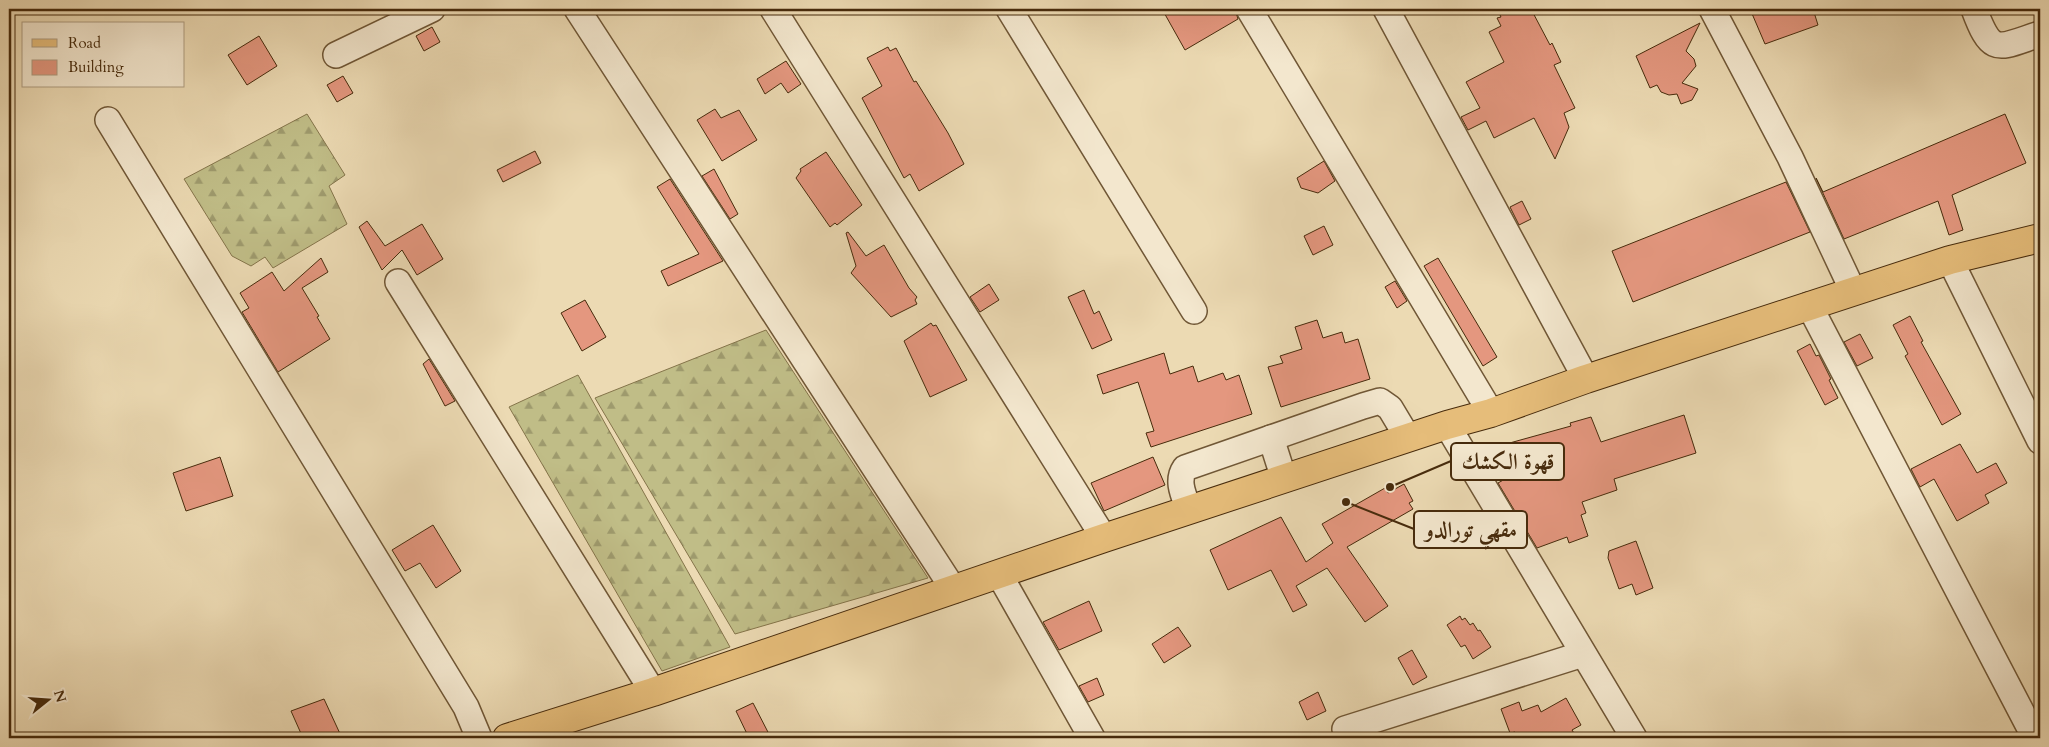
<svg xmlns="http://www.w3.org/2000/svg" width="2049" height="747" font-family="Cardo,Amiri,serif">
<defs>
<pattern id="forest-firs" width="22" height="20" patternUnits="userSpaceOnUse" patternTransform="scale(1.25)"><rect width="22" height="20" fill="#c0bd87"/><path d="M5 1l3.5 6h-7zM16 11l3.5 6h-7z" fill="#9e9a6d"/></pattern>
</defs>
<rect width="100%" height="100%" fill="#ecdab3"/>
<filter id="stains"><feTurbulence type="fractalNoise" baseFrequency=".004" numOctaves="4"/><feColorMatrix values="0 0 0 0 .2 0 0 0 0 .09 0 0 0 0 .02 0 0 0 .5 -.17"/></filter>
<radialGradient id="worn" r=".72"><stop offset=".6" stop-color="#630" stop-opacity="0"/><stop offset="1" stop-color="#630" stop-opacity=".3"/></radialGradient>
<!-- forest -->
<g fill="url(#forest-firs)" stroke="#84744a">
<polygon points="307,114 345,175 329,186 347,224 273,268 265,257 251,266 232,256 184,179"/>
<polygon points="766,330 928,578 735,634 595,398"/>
<polygon points="578,375 730,647 662,671 509,407"/>
</g>
<!-- building -->
<g fill="#e4977f" stroke="#472b0c">
<polygon points="1162,9 1235,9 1238,19 1185,50"/>
<polygon points="1497,9 1531,9 1550,45 1552,43 1561,62 1554,65 1575,108 1564,113 1569,127 1555,159 1534,118 1494,138 1486,121 1468,130 1461,117 1480,108 1466,82 1504,62 1489,32 1501,26 1497,18 1501,17"/>
<polygon points="1750,9 1813,9 1818,25 1765,44"/>
<polygon points="1700,23 1686,51 1694,59 1696,66 1682,83 1698,89 1692,100 1681,104 1677,94 1669,95 1661,92 1657,85 1650,88 1636,56"/>
<polygon points="432,27 440,42 424,51 416,36"/>
<polygon points="259,36 277,66 247,85 228,55"/>
<polygon points="888,47 890,51 896,48 914,82 916,81 948,133 964,164 919,191 910,174 904,178 862,98 882,86 867,58"/>
<polygon points="786,61 801,84 788,93 781,83 765,94 757,79"/>
<polygon points="343,76 353,93 337,102 327,85"/>
<polygon points="715,109 721,118 739,110 757,140 722,161 697,120"/>
<polygon points="2005,114 2026,163 1952,195 1963,230 1949,235 1938,201 1844,239 1816,178 1823,192"/>
<polygon points="535,151 541,163 503,182 497,170"/>
<polygon points="826,152 862,205 837,225 835,223 830,227 796,178 801,171 800,169"/>
<polygon points="1324,161 1335,181 1318,193 1301,188 1297,178"/>
<polygon points="714,169 738,214 730,219 702,176"/>
<polygon points="670,179 723,261 668,286 661,271 699,254 657,187"/>
<polygon points="1786,182 1810,232 1633,302 1612,251"/>
<polygon points="1522,201 1531,219 1519,225 1510,207"/>
<polygon points="367,221 385,246 422,224 443,259 417,275 402,250 382,270 359,227"/>
<polygon points="1324,226 1333,245 1313,255 1304,236"/>
<polygon points="848,232 866,256 884,245 909,288 917,297 915,300 917,304 891,317 851,273 856,266 846,233"/>
<polygon points="321,258 328,272 302,288 319,316 317,317 330,339 278,372 242,312 249,308 240,293 272,272 284,291"/>
<polygon points="1438,258 1497,357 1483,366 1424,266"/>
<polygon points="1395,281 1407,301 1397,308 1385,287"/>
<polygon points="989,284 999,300 980,312 970,297"/>
<polygon points="1084,290 1094,314 1099,311 1112,340 1092,349 1068,297"/>
<polygon points="585,300 606,337 582,351 561,313"/>
<polygon points="1910,316 1923,341 1921,342 1961,414 1942,425 1905,356 1908,354 1893,325"/>
<polygon points="1317,320 1323,338 1342,332 1345,343 1358,339 1370,379 1281,407 1268,367 1283,363 1280,356 1302,349 1295,327"/>
<polygon points="931,323 933,326 936,325 967,380 930,397 904,341"/>
<polygon points="1860,334 1873,358 1857,366 1844,342"/>
<polygon points="1810,344 1816,356 1819,355 1831,379 1829,380 1838,398 1825,405 1797,351"/>
<polygon points="1164,353 1170,374 1193,366 1198,382 1223,373 1226,380 1239,375 1252,414 1151,447 1146,433 1154,431 1138,382 1103,394 1097,375"/>
<polygon points="429,359 455,401 445,406 423,364"/>
<polygon points="1684,415 1696,453 1614,479 1617,490 1582,502 1586,513 1581,515 1588,536 1569,543 1567,537 1537,548 1498,483 1514,474 1506,444 1571,426 1570,423 1591,417 1601,442"/>
<polygon points="1960,444 1977,473 1996,463 2007,483 1985,495 1989,503 1957,521 1934,479 1920,487 1911,469"/>
<polygon points="220,457 233,496 186,511 173,473"/>
<polygon points="1153,457 1165,485 1104,511 1091,483"/>
<polygon points="1404,484 1413,501 1409,503 1413,509 1347,547 1388,606 1365,622 1327,568 1296,586 1307,605 1293,612 1271,570 1228,590 1210,550 1281,517 1306,562 1333,543 1322,524 1385,488 1388,493"/>
<polygon points="433,525 461,571 436,588 420,563 405,571 392,550"/>
<polygon points="1636,541 1653,588 1636,595 1632,584 1619,589 1608,558 1609,551"/>
<polygon points="1089,601 1102,631 1059,650 1043,622"/>
<polygon points="1460,616 1462,620 1465,618 1470,625 1473,623 1478,631 1480,630 1491,647 1473,659 1465,645 1461,647 1447,625"/>
<polygon points="1178,627 1191,646 1164,663 1152,644"/>
<polygon points="1412,650 1427,677 1413,685 1398,658"/>
<polygon points="1097,678 1104,695 1088,702 1079,686"/>
<polygon points="1318,692 1326,711 1307,720 1299,702"/>
<polygon points="1566,698 1581,725 1572,730 1577,738 1559,738 1557,735 1547,738 1517,738 1515,732 1510,733 1501,709 1519,702 1522,711 1538,705 1541,712"/>
<polygon points="324,699 342,738 303,738 291,711"/>
<polygon points="753,703 771,738 749,738 736,711"/>
</g>
<g fill="none" stroke-linecap="round" stroke-linejoin="round">
<defs>
<g id="minor">
<polyline points="577,9 954,590"/>
<polyline points="773,9 1104,538"/>
<polyline points="1009,9 1194,311"/>
<polyline points="1249,9 1491,413"/>
<polyline points="1386,9 1586,379"/>
<polyline points="1712,9 1790,157 1853,291"/>
<path d="M1974,9C1992,57 1997,48 2040,34"/>
<polyline points="336,55 432,9"/>
<polyline points="108,120 466,707 479,738"/>
<polyline points="1950,260 2040,441"/>
<polyline points="398,282 653,692"/>
<polyline points="1809,305 2035,738"/>
<polyline points="1447,425 1634,738"/>
<polyline points="1271,438 1284,479"/>
<path d="M1189,510C1184,496 1176,481 1185,468L1363,406L1380,401L1390,408L1408,438"/>
<polyline points="999,574 1092,738"/>
<polyline points="1345,729 1583,654"/>
</g>
<polyline id="major" points="507,738 653,692 1104,538 1447,425 1491,413 1586,379 1950,260 2040,238"/>
</defs>
<!-- minor casing -->
<use href="#minor" stroke="#705736" stroke-width="28"/>
<!-- major casing -->
<use href="#major" stroke="#472b0c" stroke-width="30"/>
<!-- minor -->
<use href="#minor" stroke="#f3e7ce" stroke-width="25"/>
<!-- major -->
<use href="#major" stroke="#e6bd7a" stroke-width="28"/>
</g>
<!-- callouts -->
<path fill="none" stroke="#472b0c" stroke-width="2" d="M1390 487L1451 461M1346 502L1414 529"/>
<g fill="#472b0c" stroke="#f3e7ce" stroke-width="2">
<circle cx="1390" cy="487" r="5"/>
<circle cx="1346" cy="502" r="5"/>
</g>
<g fill="#f3e7ce" stroke="#472b0c" stroke-width="2">
<rect x="1451" y="443" width="113" height="37" rx="5"/>
<rect x="1414" y="511" width="113" height="37" rx="5"/>
</g>
<g font-size="22" text-anchor="middle" font-weight="bold" fill="#472b0c">
<text x="1508" y="469">قهوة الكشك</text>
<text x="1471" y="537">مقهي تورالدو</text>
</g>
<!-- margin -->
<rect width="2049" height="747" fill="none" stroke="#ecdab3" stroke-width="30"/>
<rect x="10" y="10" width="2029" height="727" fill="none" stroke="#472b0c" stroke-width="2.5"/>
<rect x="15" y="15" width="2019" height="717" fill="none" stroke="#472b0c"/>
<!-- legend -->
<rect x="22" y="22" width="162" height="65" fill="#f3e7ce" stroke="#ae9c80"/>
<rect x="32" y="39" width="25" height="8" fill="#e6bd7a" stroke="#ae9c80"/>
<text x="68" y="48" font-size="15" fill="#472b0c">Road</text>
<rect x="32" y="60" width="25" height="15" fill="#e4977f" stroke="#ae9c80"/>
<text x="68" y="72" font-size="15" fill="#472b0c">Building</text>
<!-- north arrow -->
<g transform="translate(48 700) rotate(73)" stroke="#f3e7ce" stroke-width="4" paint-order="stroke">
<path d="M0-4L9 19L0 12L-9 19Z" fill="#472b0c"/>
<text y="-8" font-size="14" font-weight="bold" text-anchor="middle" fill="#472b0c">N</text>
</g>
<rect width="100%" height="100%" filter="url(#stains)"/>
<rect width="100%" height="100%" fill="url(#worn)"/>
</svg>
